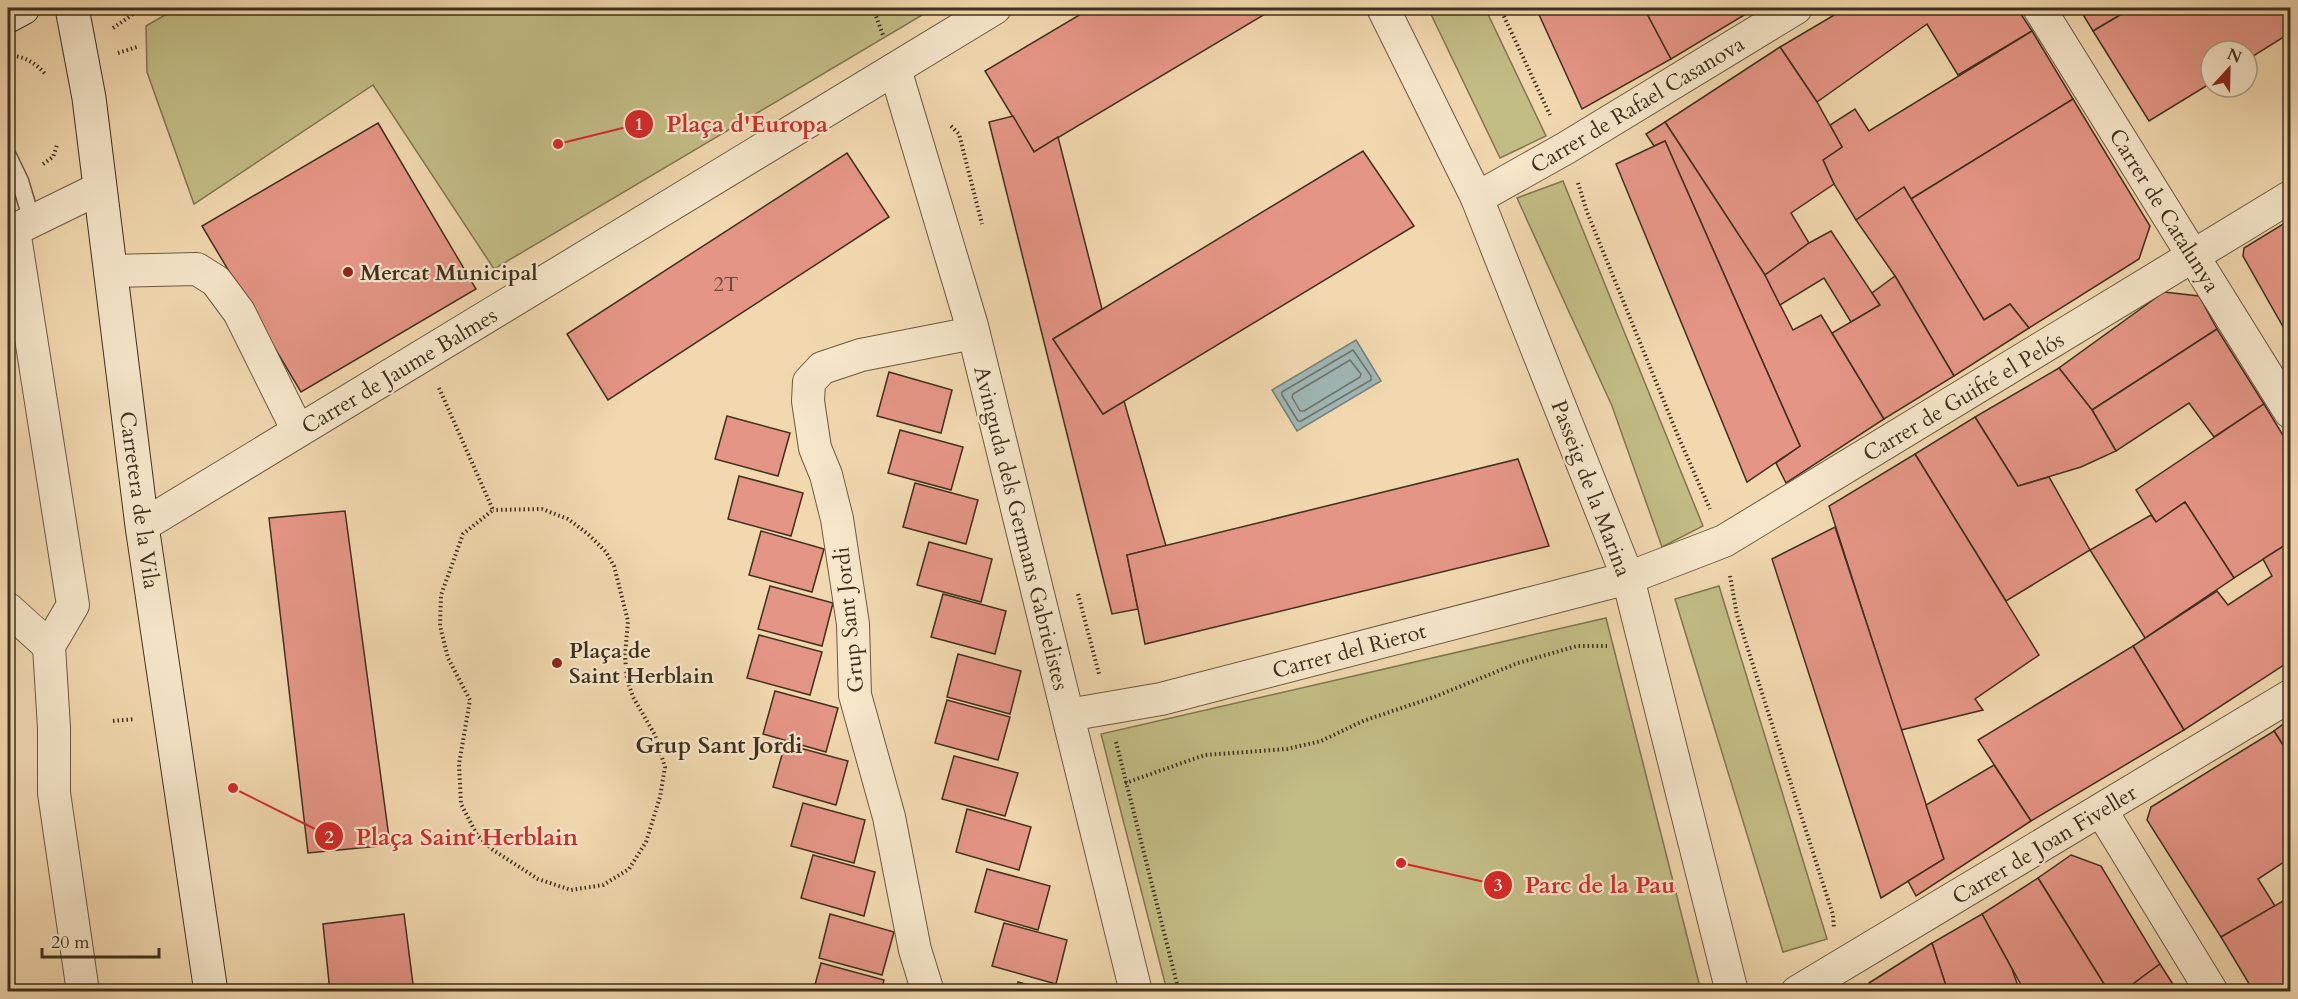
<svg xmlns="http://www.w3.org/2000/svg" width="2298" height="999" font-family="Cardo,serif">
<rect width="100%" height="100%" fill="#f1d8ae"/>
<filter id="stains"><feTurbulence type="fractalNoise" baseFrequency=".00333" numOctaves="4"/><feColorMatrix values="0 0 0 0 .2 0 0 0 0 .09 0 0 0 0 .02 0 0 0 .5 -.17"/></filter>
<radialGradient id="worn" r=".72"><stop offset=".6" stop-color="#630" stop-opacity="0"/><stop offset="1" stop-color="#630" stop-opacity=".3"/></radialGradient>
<!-- green -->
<g fill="#c2bc85" stroke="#807651" stroke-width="1.5">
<polygon points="177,8 934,8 494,269 373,85 194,204 147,72 146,26"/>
<polygon points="1428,8 1485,8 1546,136 1500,158"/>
<polygon points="1563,181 1703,526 1662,547 1612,406 1517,198"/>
<polygon points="1719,586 1827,939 1783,952 1675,599"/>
<polygon points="1606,618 1701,991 1167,991 1101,734"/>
</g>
<!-- water -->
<polygon fill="#9fb7b6" stroke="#798179" stroke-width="1.5" points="1356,340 1381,381 1297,431 1272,390"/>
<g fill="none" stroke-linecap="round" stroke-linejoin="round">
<!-- shore -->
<g stroke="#6f746a" stroke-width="1.5">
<polygon points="1353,350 1371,376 1371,380 1301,421 1298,421 1282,395 1282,392"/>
<polygon points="1350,360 1361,374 1360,377 1304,411 1300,411 1292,397 1293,394"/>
</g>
</g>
<!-- building -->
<g fill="#e59586" stroke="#3f301d" stroke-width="1.5">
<polygon points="1091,8 1275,8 1034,152 985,71"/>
<polygon points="1536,8 1644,8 1671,59 1582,109"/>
<polygon points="1644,8 1756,8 1671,59"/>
<polygon points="1846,8 2017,8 2032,31 1958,75 1927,24 1817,102 1780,47"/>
<polygon points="2079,8 2132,8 2093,31"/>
<polygon points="2132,8 2290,8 2290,33 2247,60 2247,51 2211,51 2211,83 2149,121 2093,31"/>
<polygon points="2032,31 2073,99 1911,199 1904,187 1856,220 1834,184 1823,160 1842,147 1830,125 1855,109 1869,131"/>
<polygon points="1780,47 1817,102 1842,147 1823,160 1834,184 1791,213 1809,243 1765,275 1665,122"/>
<polygon points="2073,99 2150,226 2139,259 2029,328 2010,304 1984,320 1911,199"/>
<polygon points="1013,116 1034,152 1058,137 1102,309 1053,339 1103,414 1124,401 1166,546 1127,555 1138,609 1112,614 989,122"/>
<polygon points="1665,122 1765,275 1793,330 1821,315 1884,419 1786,483 1776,463 1800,446 1665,141 1654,146 1646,134"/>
<polygon points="378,123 476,289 301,392 202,226"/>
<polygon points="1665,141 1800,446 1747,482 1616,164"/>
<polygon points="1363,151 1414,226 1103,414 1053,339"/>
<polygon points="847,153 889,217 608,400 567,334"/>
<polygon points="1904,187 1984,320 2010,304 2029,328 1954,376 1895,276 1856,220"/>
<polygon points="2290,220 2290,339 2243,256 2244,248"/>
<polygon points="1831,231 1880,305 1851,322 1824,278 1780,305 1765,275 1809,243"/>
<polygon points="1895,276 1954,376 1884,419 1832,333 1880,305 1872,293"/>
<polygon points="2164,292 2199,296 2217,329 2092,410 2059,368"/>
<polygon points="2217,329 2264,404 2214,437 2189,403 2116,451 2092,410"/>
<polygon points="2059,368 2092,410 2116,451 2081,467 2018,486 1975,417"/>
<polygon points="889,372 952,390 941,433 877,416"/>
<polygon points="2264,404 2290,447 2290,542 2234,578 2185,502 2156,522 2136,490"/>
<polygon points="727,416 790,433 778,476 715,459"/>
<polygon points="1975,417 2018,486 2049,477 2090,550 2006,601 1915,454"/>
<polygon points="900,430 963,447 951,490 888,473"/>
<polygon points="1915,454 2039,655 1975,699 1983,710 1901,730 1829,506"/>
<polygon points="1518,459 1549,546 1145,644 1127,555"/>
<polygon points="739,476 803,493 791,536 728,519"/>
<polygon points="915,483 978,500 966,544 903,527"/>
<polygon points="2185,502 2234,578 2145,638 2090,550 2151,515 2156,522"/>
<polygon points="345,511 390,845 308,853 269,518"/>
<polygon points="1835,527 1944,859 1881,898 1772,559"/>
<polygon points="761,531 824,549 812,592 749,575"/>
<polygon points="929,542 992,559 981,602 917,585"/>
<polygon points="2290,542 2290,661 2184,730 2133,646 2217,591 2228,605 2272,576 2263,559"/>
<polygon points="770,586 833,603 822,646 758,629"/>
<polygon points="943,594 1006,611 995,654 931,637"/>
<polygon points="759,635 822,652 810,695 747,678"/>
<polygon points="2133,646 2184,730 2031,821 1978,740"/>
<polygon points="958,654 1021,671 1010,714 947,697"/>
<polygon points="775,691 838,708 826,752 763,734"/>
<polygon points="947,700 1010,717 998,760 935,743"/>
<polygon points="2290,719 2290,756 2274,731"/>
<polygon points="2274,731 2290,756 2290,858 2258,879 2275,906 2221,937 2147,820 2151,807"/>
<polygon points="785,744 848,761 836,805 773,787"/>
<polygon points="954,756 1018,773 1005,816 942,799"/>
<polygon points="1994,765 2031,821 1916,896 1908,881 1944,859 1926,805"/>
<polygon points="803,803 865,820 854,863 791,846"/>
<polygon points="967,809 1031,827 1019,870 956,852"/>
<polygon points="813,855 875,872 864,916 801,898"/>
<polygon points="2071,855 2101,866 2160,964 2122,992 2109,992 2038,878"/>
<polygon points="987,869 1050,886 1038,930 975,912"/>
<polygon points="2038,878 2109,992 2025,992 1982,914"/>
<polygon points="2290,897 2290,992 2254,992 2221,937"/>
<polygon points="404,914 414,992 330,992 323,924"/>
<polygon points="830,914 894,932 882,975 819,958"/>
<polygon points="1982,914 2012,969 2020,992 1948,992 1932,943"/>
<polygon points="1004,923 1067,940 1056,984 992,966"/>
<polygon points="1932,943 1948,992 1870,992 1869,983"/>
<polygon points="821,963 884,980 881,992 813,992"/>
<polygon points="2160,964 2178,992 2122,992"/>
<polygon points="1018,982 1054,992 1015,992"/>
</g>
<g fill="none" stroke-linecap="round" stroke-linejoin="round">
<defs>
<polyline id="lane" points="8,156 20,181 32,221"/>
<g id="street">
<polyline points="1383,8 1477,198 1628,578 1732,992"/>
<polyline points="2039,8 2290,412"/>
<polyline points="895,69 972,326 1136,992"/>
<polyline points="1477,198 1566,148 1796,8"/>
<polyline points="14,230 73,605 49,646 54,728 54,793 83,992"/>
<polyline points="8,233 100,188"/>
<polyline points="110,271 197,269 216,281 239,312 298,431"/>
<polyline points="142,526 995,8"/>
<polyline points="8,609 49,646"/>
<polyline points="1068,715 1161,699 1628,578 1724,541 2290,197"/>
<polyline points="2101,810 2212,992"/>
<polyline points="928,992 915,950 889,817 855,695 853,624 837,519 826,475 815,448 808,401 809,382 822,368 861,355 973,333"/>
<polyline points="1797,992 2290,696"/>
</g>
<g id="secondary">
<polyline points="72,8 89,98 142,526 211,992"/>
<polyline points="8,16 23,8"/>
</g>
</defs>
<!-- lane casing -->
<use href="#lane" stroke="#6c5a41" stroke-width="19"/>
<!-- street casing -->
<use href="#street" stroke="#6c5a41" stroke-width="34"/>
<!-- secondary casing -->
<use href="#secondary" stroke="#3f301d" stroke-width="35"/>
<!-- path -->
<g stroke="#3f301d" stroke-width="4" stroke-dasharray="1.5 3" stroke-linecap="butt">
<polyline points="873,8 883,35"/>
<polyline points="1500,8 1550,115"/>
<polyline points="113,28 142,8"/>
<polyline points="118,53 137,47"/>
<path d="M8,55C24,56 36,63 46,75"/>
<polyline points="951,126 959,134 982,224"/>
<polyline points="43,164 53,157 57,145"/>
<polyline points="1578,183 1587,212 1678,436 1710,509"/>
<polyline points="439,388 493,510 463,534 441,595 440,626 448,658 470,700 459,764 461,804 477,835 493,850 538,879 571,890 603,885 629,869 646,842 660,797 665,767 655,735 633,697 627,680 625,656 628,621 614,566 606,552 588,534 568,519 542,509 493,510"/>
<polyline points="1730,576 1737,615 1833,915 1834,928"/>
<polyline points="1078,594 1099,674"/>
<polyline points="113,721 135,719"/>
<polyline points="1116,742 1179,992"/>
<polyline points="1125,783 1205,755 1287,749 1321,741 1363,721 1434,697 1518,663 1577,646 1607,646"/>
</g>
<!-- lane -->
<use href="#lane" stroke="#f6e6ca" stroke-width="16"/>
<!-- street -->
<use href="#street" stroke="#f6e6ca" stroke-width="32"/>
<!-- secondary -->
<use href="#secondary" stroke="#f6e6ca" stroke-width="33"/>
</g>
<!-- markers -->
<g fill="#8f2418" stroke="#f6e6ca" stroke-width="2">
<circle cx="348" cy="272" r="6"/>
<circle cx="557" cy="663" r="6"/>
</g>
<g text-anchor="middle" stroke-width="4.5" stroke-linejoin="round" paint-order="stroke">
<!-- number labels -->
<g font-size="20" fill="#684937">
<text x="726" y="291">2T</text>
</g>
<!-- street labels -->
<g font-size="22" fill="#3f301d" stroke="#f6e6ca">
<text transform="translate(1637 104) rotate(-31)" y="8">Carrer de Rafael Casanova</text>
<text transform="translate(2165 210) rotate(58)" y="8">Carrer de Catalunya</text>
<text transform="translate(399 370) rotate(-31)" y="8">Carrer de Jaume Balmes</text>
<text transform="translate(1963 396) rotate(-31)" y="8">Carrer de Guifré el Pelós</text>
<text transform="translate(1592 488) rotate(69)" y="8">Passeig de la Marina</text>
<text transform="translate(140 500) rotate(82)" y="8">Carretera de la Vila</text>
<text transform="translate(1022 528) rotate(76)" y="8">Avinguda dels Germans Gabrielistes</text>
<text transform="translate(848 620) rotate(-96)" y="8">Grup Sant Jordi</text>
<text transform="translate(1349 650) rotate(-15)" y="8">Carrer del Rierot</text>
<text transform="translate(2044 844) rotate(-31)" y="8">Carrer de Joan Fiveller</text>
</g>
<!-- poi labels -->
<g font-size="22" font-weight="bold" fill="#3f301d" stroke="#f6e6ca" text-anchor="start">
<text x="360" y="280">Mercat Municipal</text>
<text x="569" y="658">Plaça de<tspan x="569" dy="25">Saint Herblain</tspan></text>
</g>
<!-- neighbourhood labels -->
<g font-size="24" font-weight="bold" fill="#3f301d" stroke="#f6e6ca">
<text x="719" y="753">Grup Sant Jordi</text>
</g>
</g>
<!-- callouts -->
<path fill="none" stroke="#d62828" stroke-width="2" d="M558 144L639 124M233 788L329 836M1401 863L1498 885"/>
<g fill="#d62828" stroke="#f6e6ca" stroke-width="2">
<circle cx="558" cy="144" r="6"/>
<circle cx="233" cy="788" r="6"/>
<circle cx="1401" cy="863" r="6"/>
<circle cx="639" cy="124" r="15"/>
<circle cx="329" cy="836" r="15"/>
<circle cx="1498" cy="885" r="15"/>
</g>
<g font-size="18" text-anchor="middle" font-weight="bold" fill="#fff">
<text x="639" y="130">1</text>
<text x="329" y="843">2</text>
<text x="1498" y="891">3</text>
</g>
<g font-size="24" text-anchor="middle" font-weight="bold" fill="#d62828" stroke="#f6e6ca" stroke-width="4.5" stroke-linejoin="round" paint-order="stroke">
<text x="747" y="132">Plaça d'Europa</text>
<text x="467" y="845">Plaça Saint Herblain</text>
<text x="1600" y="893">Parc de la Pau</text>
</g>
<!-- margin -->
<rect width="2298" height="999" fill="none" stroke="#f1d8ae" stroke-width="30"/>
<rect x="9" y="9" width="2280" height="981" fill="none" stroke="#3f301d" stroke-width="3"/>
<rect x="15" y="15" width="2268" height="969" fill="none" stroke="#3f301d" stroke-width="1.5"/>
<!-- north arrow -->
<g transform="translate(2229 69) rotate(22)"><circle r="28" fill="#f6e6ca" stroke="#ad9d85" stroke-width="1.5"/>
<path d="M0-4.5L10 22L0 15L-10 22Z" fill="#8f2418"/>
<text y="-9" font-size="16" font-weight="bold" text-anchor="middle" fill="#3f301d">N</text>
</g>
<!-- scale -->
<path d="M42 948v9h117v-9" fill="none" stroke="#3f301d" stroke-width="3"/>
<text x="51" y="948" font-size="18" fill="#3f301d" stroke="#f6e6ca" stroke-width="4.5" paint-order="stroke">20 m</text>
<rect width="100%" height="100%" filter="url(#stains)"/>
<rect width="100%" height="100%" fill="url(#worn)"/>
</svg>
